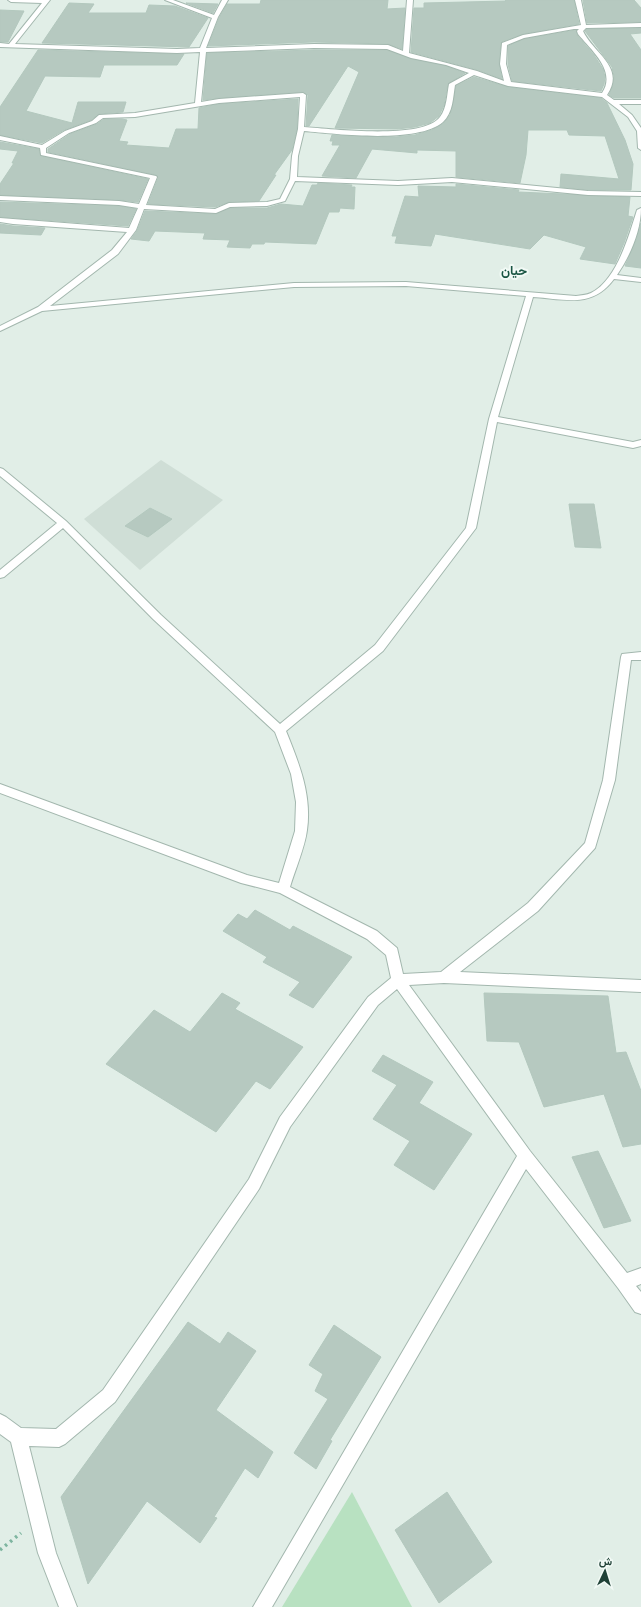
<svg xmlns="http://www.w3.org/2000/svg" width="641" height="1607" font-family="'Titillium Web',Vazirmatn,sans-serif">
<rect width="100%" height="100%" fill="#e1eee7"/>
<!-- built -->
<polygon fill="#cfded6" points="161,460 223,500 140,570 84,519"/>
<!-- green -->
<polygon fill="#b8e1c1" points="352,1492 412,1607 282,1607"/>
<!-- building -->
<g fill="#b6c9c0" stroke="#b3c8be">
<polygon points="261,0 388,0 387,9 405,8 402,49 388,44 314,42 208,46 219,18 227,4 260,4"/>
<polygon points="505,0 574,0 579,24 523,34 501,42 499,64 502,79 478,70 411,52 414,8 424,8 424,3 506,1"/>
<polygon points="583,0 634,0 641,8 641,22 587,23"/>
<polygon points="69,3 94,4 88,13 146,13 149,5 175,6 208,18 189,47 42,43"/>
<polygon points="186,3 218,4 213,13"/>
<polygon points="0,10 24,11 8,42 0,42"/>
<polygon points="641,28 641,33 630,34 641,50 641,98 614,98 609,95 613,85 614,76 612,67 585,31 587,29"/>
<polygon points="576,30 577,35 594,55 603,69 605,77 604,84 601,91 512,81 508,64 508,46 524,39"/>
<polygon points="38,50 177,54 184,54 177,65 104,65 100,77 45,76 26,111 72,123 78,102 126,102 123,112 99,114 91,120 64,130 42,143 0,135 0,107"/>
<polygon points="314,50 387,50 411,59 446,66 465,73 448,84 444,105 439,116 430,123 415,127 397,129 335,128 359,72 348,66 309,126 306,126 308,95 303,92 219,98 203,100 207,53"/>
<polygon points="474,77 508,87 601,98 607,103 625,140 633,164 631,190 588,190 560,187 561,174 619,179 605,136 569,135 567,130 528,130 526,155 520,183 456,177 456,151 417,150 417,153 372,149 356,178 322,176 340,145 332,145 333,141 330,141 332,135 396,137 415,135 432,130 444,123 450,115 456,86"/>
<polygon points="298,99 297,129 292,150 274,175 276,175 259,201 229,202 215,207 148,204 158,178 156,175 48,152 48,149 70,134 97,124 104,119 122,119 127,120 119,141 128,142 126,145 169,148 176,129 198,129 199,108 219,104"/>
<polygon points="0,142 39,149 41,156 148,179 138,202 119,200 0,195 0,184 14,163 12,163 18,151 0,149"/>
<polygon points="318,183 352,185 351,187 355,187 354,209 340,208 339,212 329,212 316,244 265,242 264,244 252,244 250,248 227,247 230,240 203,239 205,233 155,231 149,241 131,239 137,231 145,211 216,214 230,208 267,208 281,204 303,206 312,185 317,185"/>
<polygon points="456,184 519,190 518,192 630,197 628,216 633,217 624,243 615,264 580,259 586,247 544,235 530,249 435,234 431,246 395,243 397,236 392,236 405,196 419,197 418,186 456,187"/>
<polygon points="0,202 119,206 136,209 128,226 0,217"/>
<polygon points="641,223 641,268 625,266 635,243"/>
<polygon points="0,224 13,226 45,228 41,235 0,233"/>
<polygon points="569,504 594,504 601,548 575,547"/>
<polygon points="150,508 172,519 148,537 125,526"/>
<polygon points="255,910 290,930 293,926 352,957 313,1008 289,995 300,982 263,962 267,957 223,931 238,914 247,919"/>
<polygon points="222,993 240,1003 235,1009 303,1047 270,1089 256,1081 216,1132 106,1064 154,1010 190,1032"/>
<polygon points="484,993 608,996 616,1053 626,1052 641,1091 641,1144 623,1147 604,1094 544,1107 519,1042 487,1041"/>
<polygon points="383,1055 433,1082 419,1103 472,1134 434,1190 394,1165 410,1141 373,1119 397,1085 372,1071"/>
<polygon points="598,1151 631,1221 604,1228 572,1157"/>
<polygon points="188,1322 220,1344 228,1332 256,1351 216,1410 273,1452 258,1478 245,1468 214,1517 217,1518 200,1543 147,1501 88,1584 61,1497"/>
<polygon points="334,1325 381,1357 330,1440 332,1441 316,1469 294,1453 328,1399 315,1391 323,1374 309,1365"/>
<polygon points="447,1492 492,1562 439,1603 395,1530"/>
</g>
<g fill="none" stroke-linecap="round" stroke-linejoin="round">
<defs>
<path id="minor" d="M8,0H50L15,44L177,49L200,48L212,18L165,0H173L214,15L222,0H228L218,17L206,48L314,44L388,45L403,51L407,0H413L409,53L477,71L504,81L500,64L502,43L523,35L581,25L575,0H581L586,25L641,23V27L586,28L583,31C593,53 626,67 607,95L614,100H641V104H619L632,115L641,128V150L638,148L637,131L628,117L602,97L508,86L474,75L455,85C453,97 453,113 443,122C417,144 337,134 304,131L298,156L297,177L398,181L452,178L588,191L641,192V196L588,195L452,182L398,185L295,181L285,201L267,206L230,207L216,213L144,209L136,230L118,254L50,306L294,283L406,282L576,296C581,295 587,295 591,293C617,280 629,235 637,210L641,208C641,231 630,256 617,275L641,278V282L614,279C592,309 565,299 533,297L498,417L633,442L641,440V446L633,448L497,422L476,528L383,651L286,731C299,763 312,795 307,830C305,847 295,870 290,887L377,931L397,948L403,974L441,972L528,903L585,843L603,780L621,657L622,654L641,652V660H631L615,780L595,848L538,911L460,972L641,980V992L444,983L409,985L530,1151L627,1273L641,1268V1284L636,1286L641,1292V1314L635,1312L618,1288L526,1169L272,1607H253L517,1156L397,989L378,1005L290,1127L259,1189L115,1402L65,1444L59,1447L29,1446L56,1553L77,1607H59L38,1553L11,1442L0,1434V1414L6,1417L21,1428L56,1429L103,1390L249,1179L280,1117L368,997L391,978L386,955L367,939L280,893L241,883L0,793V784L247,875L279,883L295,831L296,802L291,774L275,732L153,619L63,528L4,577L0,578V570L57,523L0,476V468L3,469L66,521L161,615L280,724L375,645L466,528L489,419L526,296L406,286L294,287L42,311L0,331V326L38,307L112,250L127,232L13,224L0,222V218L129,228L138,208L119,205L0,200V196L119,201L139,204L150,178L41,155L40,148L0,140V136L42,145L65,131L92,121L99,115L135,113L195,103L200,52L177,53L0,47V43L9,44L42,3L11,2ZM574,29H579L577,31L578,34C591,50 617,71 602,93L511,82L506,64L507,45L524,38ZM314,48L387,49L411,58L446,65L469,73L449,84C447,94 447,108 440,117C423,140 332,129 304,127L306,95L303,93L219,99L201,102L206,52ZM300,97L298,129L292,156L290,179L280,199L267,202L229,203L215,209L146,205L157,177L156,176L46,153V148L69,133L96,123L103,118L135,117L219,103Z"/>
</defs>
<!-- minor casing -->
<use href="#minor" stroke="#a3b7ae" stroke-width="2"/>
<!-- path -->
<polyline stroke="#7eb5a0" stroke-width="3.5" stroke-dasharray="2.5 4" stroke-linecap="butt" points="0,1550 21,1533"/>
<!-- minor -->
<use href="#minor" fill="#fff" fill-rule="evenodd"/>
</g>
<g text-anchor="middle" stroke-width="4" stroke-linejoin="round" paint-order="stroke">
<!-- far-district labels -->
<g font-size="13" font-weight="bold" fill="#195543" stroke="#f2faf6">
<text x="514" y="275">حيان</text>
</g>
</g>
<!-- north arrow -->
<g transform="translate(605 1571) rotate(4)" stroke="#f2faf6" stroke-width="3" paint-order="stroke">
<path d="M0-3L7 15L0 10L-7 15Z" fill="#1f4136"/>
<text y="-6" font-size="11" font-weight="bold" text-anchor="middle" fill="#1f4136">ش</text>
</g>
</svg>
